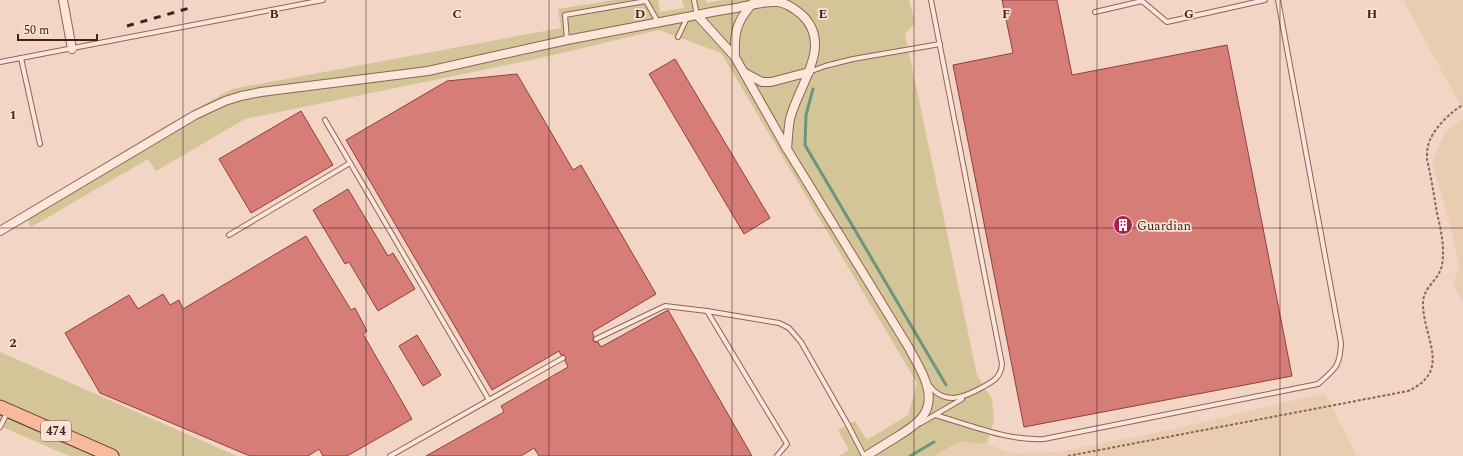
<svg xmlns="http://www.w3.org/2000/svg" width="1463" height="456" font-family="Spectral,serif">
<rect width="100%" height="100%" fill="#f3d5c5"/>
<!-- farmland -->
<g fill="#eacdb1">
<polygon points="1403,0 1463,0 1463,110"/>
<polygon points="1463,118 1463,303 1453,285 1459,265 1451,227 1432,162 1444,134"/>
<polygon points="1325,393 1357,456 934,456 959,442 987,444 1012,453 1059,452 1169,430"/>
</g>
<!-- green -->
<g fill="#d3c597">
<polygon points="614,0 658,0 660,12 684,8 682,0 706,0 707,3 723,0 909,0 915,23 905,34 977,375 992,399 994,420 987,444 959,442 934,456 839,456 849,450 838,430 855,421 867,440 908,415 917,383 721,53 659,30 536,59 245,119 156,171 148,159 31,227 24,212 165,126 232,89 561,28 558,9"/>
<polygon points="0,352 237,456 69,456 0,426"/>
</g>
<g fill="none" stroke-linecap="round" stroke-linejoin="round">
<!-- stream -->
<g stroke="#6c957d" stroke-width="3">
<polyline points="813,89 806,115 805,145 946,385"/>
<polyline points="910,456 934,442"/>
</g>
</g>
<!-- building -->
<g fill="#d57d76" stroke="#923f3b">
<polygon points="1002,0 1057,0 1072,75 1227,45 1292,376 1024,427 953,65 1013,53"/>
<polygon points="675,59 770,218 744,234 649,74"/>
<polygon points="517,74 573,170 581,165 656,294 592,332 594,336 593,338 593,341 595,342 598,342 601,347 668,310 752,456 539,456 534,448 521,456 426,456 504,412 501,406 568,367 565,361 566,358 564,355 561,355 559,351 492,390 346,140 447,81"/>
<polygon points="301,111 333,165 251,213 219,159"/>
<polygon points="348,189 388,256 393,253 415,289 378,311 349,262 345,264 313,210"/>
<polygon points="306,236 351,310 355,308 367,331 363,334 412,419 347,456 323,456 319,449 308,456 250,456 100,393 65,333 129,295 138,309 163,294 170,305 179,300 183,309"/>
<polygon points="417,335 441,375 423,386 399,346"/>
</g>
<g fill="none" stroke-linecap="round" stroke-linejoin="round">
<defs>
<g id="lane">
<polyline points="694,0 697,15"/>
<polyline points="1095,12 1142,1 1167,22 1265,0"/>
<polyline points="678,37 687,18"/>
<polyline points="567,40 565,15 646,1 658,22"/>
<polyline points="21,58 40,144"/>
<polyline points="0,62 323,0"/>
<polyline points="809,72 825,66 853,59 940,44"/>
<polyline points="325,120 489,400"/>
<polyline points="229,235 350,163"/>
<polyline points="707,311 787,444 777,456"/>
<polyline points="596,339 665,306 707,311 779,323 789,328 801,342 847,423 864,456"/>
<path d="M928,384C944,405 961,399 981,388C992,382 1001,378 1002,364L931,0"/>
<path d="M935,415C970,425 1008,441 1044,439L1318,384C1335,369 1340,367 1341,343L1278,0"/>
<polyline points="921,423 962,399"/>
<polyline points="0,427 7,413"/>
<polyline points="390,456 563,358"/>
</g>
<g id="street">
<polyline points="63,0 72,49"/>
<path d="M697,15C710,12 723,10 736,8C750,5 764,1 778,2C787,3 795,9 802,15C834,45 798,86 790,119C788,129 788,139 787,149"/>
<path d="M735,57C734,34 736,22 752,4"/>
<polyline points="745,73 762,82 771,82 809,72"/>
<path d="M0,231L195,115L225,101L241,96L261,92L428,71L567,40L697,15L735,57L787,149L909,348C915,360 924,373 927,386C935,414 915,426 895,438C885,444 876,450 866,456"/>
</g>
<polyline id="primary" points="0,407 112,456"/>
</defs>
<!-- lane casing -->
<use href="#lane" stroke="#906258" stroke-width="6"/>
<!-- street casing -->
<use href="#street" stroke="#906258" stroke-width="10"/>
<!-- primary casing -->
<use href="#primary" stroke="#5e322d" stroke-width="15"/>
<!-- path -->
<path stroke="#906258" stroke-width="2" stroke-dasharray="3 2" stroke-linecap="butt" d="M1068,456L1408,391C1452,371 1424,340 1423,305C1422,287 1439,281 1442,265C1445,247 1441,231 1437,213C1434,195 1431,177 1427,159C1427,155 1427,150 1428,146C1431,131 1450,112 1463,105"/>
<!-- lane -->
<use href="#lane" stroke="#fce5d9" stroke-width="4"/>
<!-- street -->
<use href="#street" stroke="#fce5d9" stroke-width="8"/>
<!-- primary -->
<use href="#primary" stroke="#f9ba99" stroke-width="13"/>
<!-- rail -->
<polyline stroke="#3f221e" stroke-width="3" stroke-dasharray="7 7" stroke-linecap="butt" points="127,26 193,7"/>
</g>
<!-- grid -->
<path fill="none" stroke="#3f221e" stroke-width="1" stroke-opacity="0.55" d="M183,0V456M366,0V456M549,0V456M732,0V456M914,0V456M1097,0V456M1280,0V456M0,228H1463"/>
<!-- icons -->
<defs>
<symbol id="building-disc" viewBox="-11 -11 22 22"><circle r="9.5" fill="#a62151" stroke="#f9e2d5"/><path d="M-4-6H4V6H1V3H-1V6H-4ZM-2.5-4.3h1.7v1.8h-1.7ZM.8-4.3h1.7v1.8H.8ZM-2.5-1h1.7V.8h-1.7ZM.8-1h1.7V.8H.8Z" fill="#fff"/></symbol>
</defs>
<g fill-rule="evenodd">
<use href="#building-disc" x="1112" y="214" width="22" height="22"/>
</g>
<g text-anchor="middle" stroke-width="3.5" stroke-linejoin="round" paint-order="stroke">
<!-- shield labels -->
<rect fill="#f9e2d5" stroke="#775c55" stroke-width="1" x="41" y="421" width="30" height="20" rx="3"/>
<g font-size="12" font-weight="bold" fill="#3f221e">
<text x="56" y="435">474</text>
</g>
<!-- poi labels -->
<g font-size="13" fill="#3f221e" stroke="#f9e2d5" text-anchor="start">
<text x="1137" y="230">Guardian</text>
</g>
</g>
<g font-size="13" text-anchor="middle" font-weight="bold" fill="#3f221e" stroke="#f9e2d5" stroke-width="3.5" stroke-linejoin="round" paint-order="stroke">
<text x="274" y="18">B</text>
<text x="457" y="18">C</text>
<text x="640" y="18">D</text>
<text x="823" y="18">E</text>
<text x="1006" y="18">F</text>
<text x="1189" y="18">G</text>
<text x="1372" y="18">H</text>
<text x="13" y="119">1</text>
<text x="13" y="347">2</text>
</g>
<!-- scale -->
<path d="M18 34v6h79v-6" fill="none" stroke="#3f221e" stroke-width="2"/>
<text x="24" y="34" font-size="12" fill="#3f221e" stroke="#f9e2d5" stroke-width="3" paint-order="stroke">50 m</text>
</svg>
